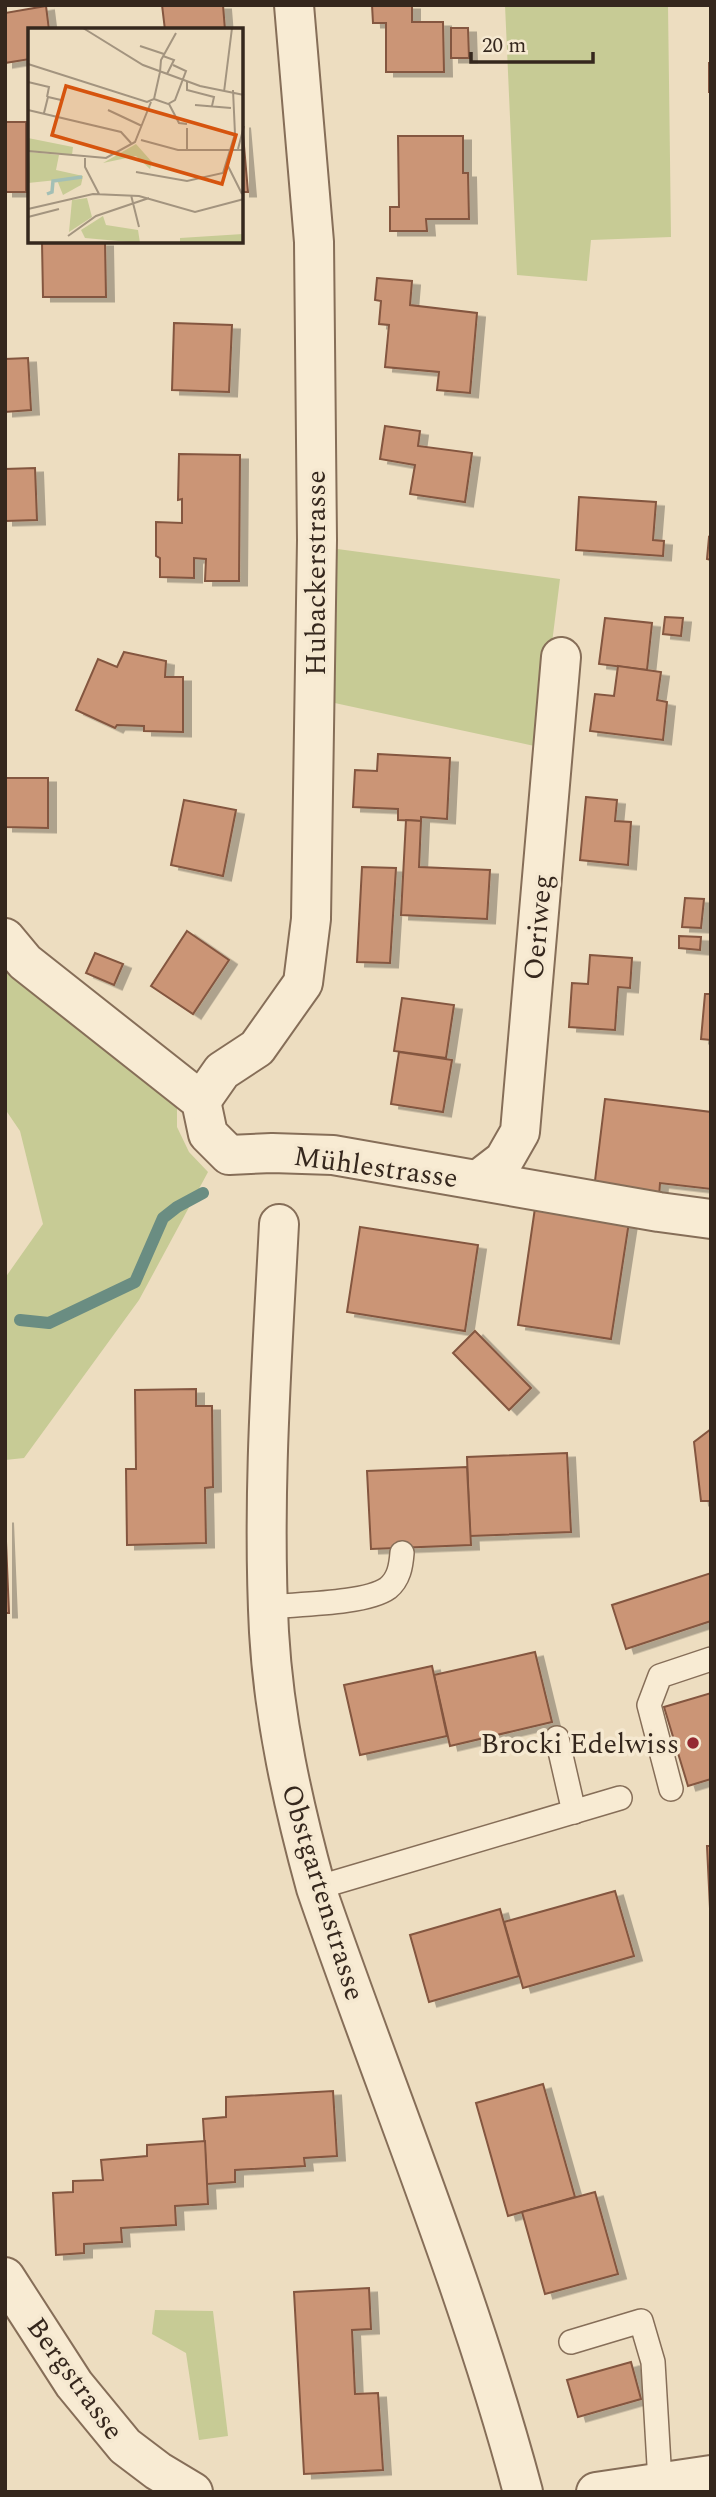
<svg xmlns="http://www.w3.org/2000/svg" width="716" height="2497" font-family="Spectral,serif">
<defs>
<filter id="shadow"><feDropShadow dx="8" dy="4.5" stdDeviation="0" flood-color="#0004"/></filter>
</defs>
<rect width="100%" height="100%" fill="#edddc0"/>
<!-- green -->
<g fill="#c7cb95">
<polygon points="505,5 668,5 671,237 591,240 587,281 517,275"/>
<polygon points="330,548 560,579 539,747 330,702"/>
<polygon points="5,953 177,1098 177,1127 189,1152 208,1172 139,1300 24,1458 5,1460 5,1278 43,1224 20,1131 5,1109"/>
<polygon points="155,2310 213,2311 228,2436 199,2440 186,2353 152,2334"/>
</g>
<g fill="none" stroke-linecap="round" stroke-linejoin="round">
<!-- stream -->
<polyline stroke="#6a8d82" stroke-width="12" points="20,1320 49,1323 135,1282 163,1218 177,1207 203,1193"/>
</g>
<!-- building -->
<g fill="#cb9576" stroke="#84563f" stroke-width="2" filter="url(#shadow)">
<polygon points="162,5 223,5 225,30 165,30"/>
<polygon points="372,5 412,5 412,22 443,22 444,72 386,72 386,23 373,23"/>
<polygon points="46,6 49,30 30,30 30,59 5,63 5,13"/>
<polygon points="451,28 468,28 469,58 451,58"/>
<rect x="709" y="63" width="2" height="29"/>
<rect x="5" y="122" width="21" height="70"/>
<polygon points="242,123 248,192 242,192"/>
<polygon points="398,136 463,136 463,173 468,173 469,219 426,219 427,231 390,231 390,207 399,207"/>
<polygon points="42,242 105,242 106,297 43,297"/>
<polygon points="377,278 412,281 410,305 477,313 470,393 437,390 439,372 385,367 389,325 379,324 381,301 375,300"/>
<polygon points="174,323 232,325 229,392 172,390"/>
<polygon points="28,358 31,410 5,412 5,359"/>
<polygon points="385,426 420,431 418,446 472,453 465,502 410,494 415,465 380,459"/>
<polygon points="179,454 240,455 239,581 205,581 206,559 194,558 194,578 160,577 160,558 156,556 156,522 182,523 182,499 178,500"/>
<polygon points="35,468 37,520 5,521 5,469"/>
<polygon points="579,497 656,502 653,540 664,541 663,556 576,550"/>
<polygon points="709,537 711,538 711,560 707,559"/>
<polygon points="665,617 683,618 681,636 663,634"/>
<polygon points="605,618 652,623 647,670 599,664"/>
<polygon points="124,652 166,661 165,677 183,677 183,732 144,731 144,726 117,725 115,728 76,710 98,659 117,667"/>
<polygon points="618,666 661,672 657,700 667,702 663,740 590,731 595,694 614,696"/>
<polygon points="378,754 450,758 447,819 421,817 421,821 398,820 398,809 353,807 355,770 377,771"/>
<polygon points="5,778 48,778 48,828 5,827"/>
<polygon points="586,797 617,800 615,821 631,822 628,865 580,860"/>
<polygon points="184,800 236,810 223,876 171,865"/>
<polygon points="406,820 421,821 419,867 490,870 487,919 401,915"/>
<polygon points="362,867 396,868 390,963 357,962"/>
<polygon points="685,898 704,899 701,928 682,927"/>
<polygon points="187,931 229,960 193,1014 151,986"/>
<polygon points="679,936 701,937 700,950 679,948"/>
<polygon points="95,953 123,964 114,985 86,973"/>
<polygon points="590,955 632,958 630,988 618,987 615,1030 569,1027 572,983 588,984"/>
<polygon points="705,994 711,994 711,1040 701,1039"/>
<polygon points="402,998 454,1005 446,1058 394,1051"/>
<polygon points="399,1052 452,1060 443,1112 391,1104"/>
<polygon points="605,1099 711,1112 711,1189 660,1183 659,1197 594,1189"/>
<polygon points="535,1208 629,1222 611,1339 518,1325"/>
<polygon points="360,1227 478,1245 465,1331 347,1312"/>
<polygon points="475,1331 531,1388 509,1410 453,1353"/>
<polygon points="196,1389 196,1406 212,1406 213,1487 205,1488 206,1543 127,1545 126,1469 136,1469 135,1390"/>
<polygon points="711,1429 711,1501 701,1501 694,1442"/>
<polygon points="567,1453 571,1532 470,1536 467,1457"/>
<polygon points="467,1467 471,1545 371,1549 367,1471"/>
<polygon points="5,1518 9,1613 5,1613"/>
<polygon points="711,1573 711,1621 626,1649 612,1605"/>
<polygon points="535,1652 552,1722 450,1746 434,1675"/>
<polygon points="432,1666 447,1736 360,1755 344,1685"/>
<polygon points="711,1693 711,1779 688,1786 664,1707"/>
<polygon points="707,1846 711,1846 711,1929"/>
<polygon points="615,1891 634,1956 523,1988 504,1922"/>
<polygon points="500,1909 519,1976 429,2002 410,1935"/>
<polygon points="543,2084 575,2197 508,2216 476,2103"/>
<polygon points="333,2091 337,2156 304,2158 305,2166 235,2170 235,2182 207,2184 203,2119 226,2117 226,2097"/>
<polygon points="205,2141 208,2204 175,2206 176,2225 121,2228 122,2242 84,2244 84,2253 56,2255 53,2193 73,2192 73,2181 103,2180 101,2160 147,2156 147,2145"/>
<polygon points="595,2192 618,2274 545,2294 522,2212"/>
<polygon points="369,2288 371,2329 352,2330 355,2394 378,2393 383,2470 304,2474 294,2292"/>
<polygon points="631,2362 641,2399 578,2417 567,2380"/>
</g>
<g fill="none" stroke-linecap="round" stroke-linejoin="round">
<defs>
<g id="lane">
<path d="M269,1607C297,1604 366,1604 388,1588C399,1579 401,1566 402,1553"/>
<polyline points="557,1738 574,1812"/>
<polyline points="671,1789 649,1705 660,1676 711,1659"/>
<polyline points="316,1888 620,1798"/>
<polyline points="571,2342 641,2321 653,2362 660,2482"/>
</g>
<g id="street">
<polyline points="5,938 25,962 201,1101 208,1134 229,1155 272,1153 333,1155 659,1212 711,1219"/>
<polyline points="201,1101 222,1071 257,1048 303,983 311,919 317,540 314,242 294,5"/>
<polyline points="478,1180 504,1160 520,1132 561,657"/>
<path d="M279,1224C272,1360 262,1496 269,1632C274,1719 293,1804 316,1888C385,2089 468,2286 523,2492"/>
<polyline points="5,2277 74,2384 125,2446 158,2471 193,2492"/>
<polyline points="596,2492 711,2475"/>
</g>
</defs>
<!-- lane casing -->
<use href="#lane" stroke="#866e58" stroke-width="26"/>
<!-- street casing -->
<use href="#street" stroke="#866e58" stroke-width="42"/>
<!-- lane -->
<use href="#lane" stroke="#f8ebd3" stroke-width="23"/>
<!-- street -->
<use href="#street" stroke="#f8ebd3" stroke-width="38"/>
</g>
<!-- markers -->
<circle fill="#942931" stroke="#f5e8d0" stroke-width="2.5" cx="693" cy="1743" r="7"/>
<g text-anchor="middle" stroke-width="7" stroke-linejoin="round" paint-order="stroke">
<!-- street labels -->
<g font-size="28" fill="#35271d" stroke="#f5e8d0">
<text transform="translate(315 573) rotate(-90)" y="10">Hubackerstrasse</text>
<text transform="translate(537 927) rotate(-85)" y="10">Oeriweg</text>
<text transform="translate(376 1166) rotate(8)" y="10">Mühlestrasse</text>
<text transform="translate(324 1892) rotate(73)" y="10">Obstgartenstrasse</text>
<text transform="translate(76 2378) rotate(54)" y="10">Bergstrasse</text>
</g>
<!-- poi labels -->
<g font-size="28" fill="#35271d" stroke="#f5e8d0" text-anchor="end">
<text x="679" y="1753">Brocki Edelwiss</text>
</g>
</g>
<!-- overview -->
<g transform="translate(28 28)">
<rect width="215" height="215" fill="#edddc0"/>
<path d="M0,110L45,119L44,127L0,123ZM108,116L124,134L122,141L108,128L75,135ZM2,124L31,127L28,142L55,148L53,157L35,167L29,152L0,155ZM59,170L64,189L41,204L44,172ZM75,188L78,197L110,202L112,215L57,210L53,202ZM215,206V215H152V210Z" fill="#c7cb95"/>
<path fill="none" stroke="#a3bfb5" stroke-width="3.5" d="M19,166L24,164L25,153L54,149"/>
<path fill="none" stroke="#a3947f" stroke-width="2" d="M55,0L115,37L172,58L216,67M112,18L136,26M135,28L146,32L139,46M0,36L119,74L126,71L132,44M132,44L133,32L148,5M159,53V62L186,69L184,78M0,54L21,59L19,69M196,64L204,0M126,71L140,76L147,72L158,43L145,37M141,76L151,95L159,96M167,77L203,80M0,82L93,104L103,115M80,82L114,98M16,85L20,69L33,72M159,100V122M113,112L150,122H216M210,121L216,98M0,123L78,130L107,114L123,74M57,130V139L71,166M200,138L214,166M108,144L159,153L195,145L207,106L205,62M103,167L111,199M0,181L65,166L111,168L167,184L216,171M0,189L31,181M40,208L68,188L121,170"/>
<path fill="#d6540e" fill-opacity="0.15" stroke="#d6540e" stroke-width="3.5" d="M38,58L208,107L194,156L24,107Z"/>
<rect width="215" height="215" fill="none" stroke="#35271d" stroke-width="3.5"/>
</g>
<!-- border -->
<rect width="716" height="2497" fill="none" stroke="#35271d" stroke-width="14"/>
<!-- scale -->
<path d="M471 52v10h122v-10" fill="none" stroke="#35271d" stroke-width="3.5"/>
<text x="482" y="52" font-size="21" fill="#35271d" stroke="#f5e8d0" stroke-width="5" paint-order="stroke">20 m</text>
</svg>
